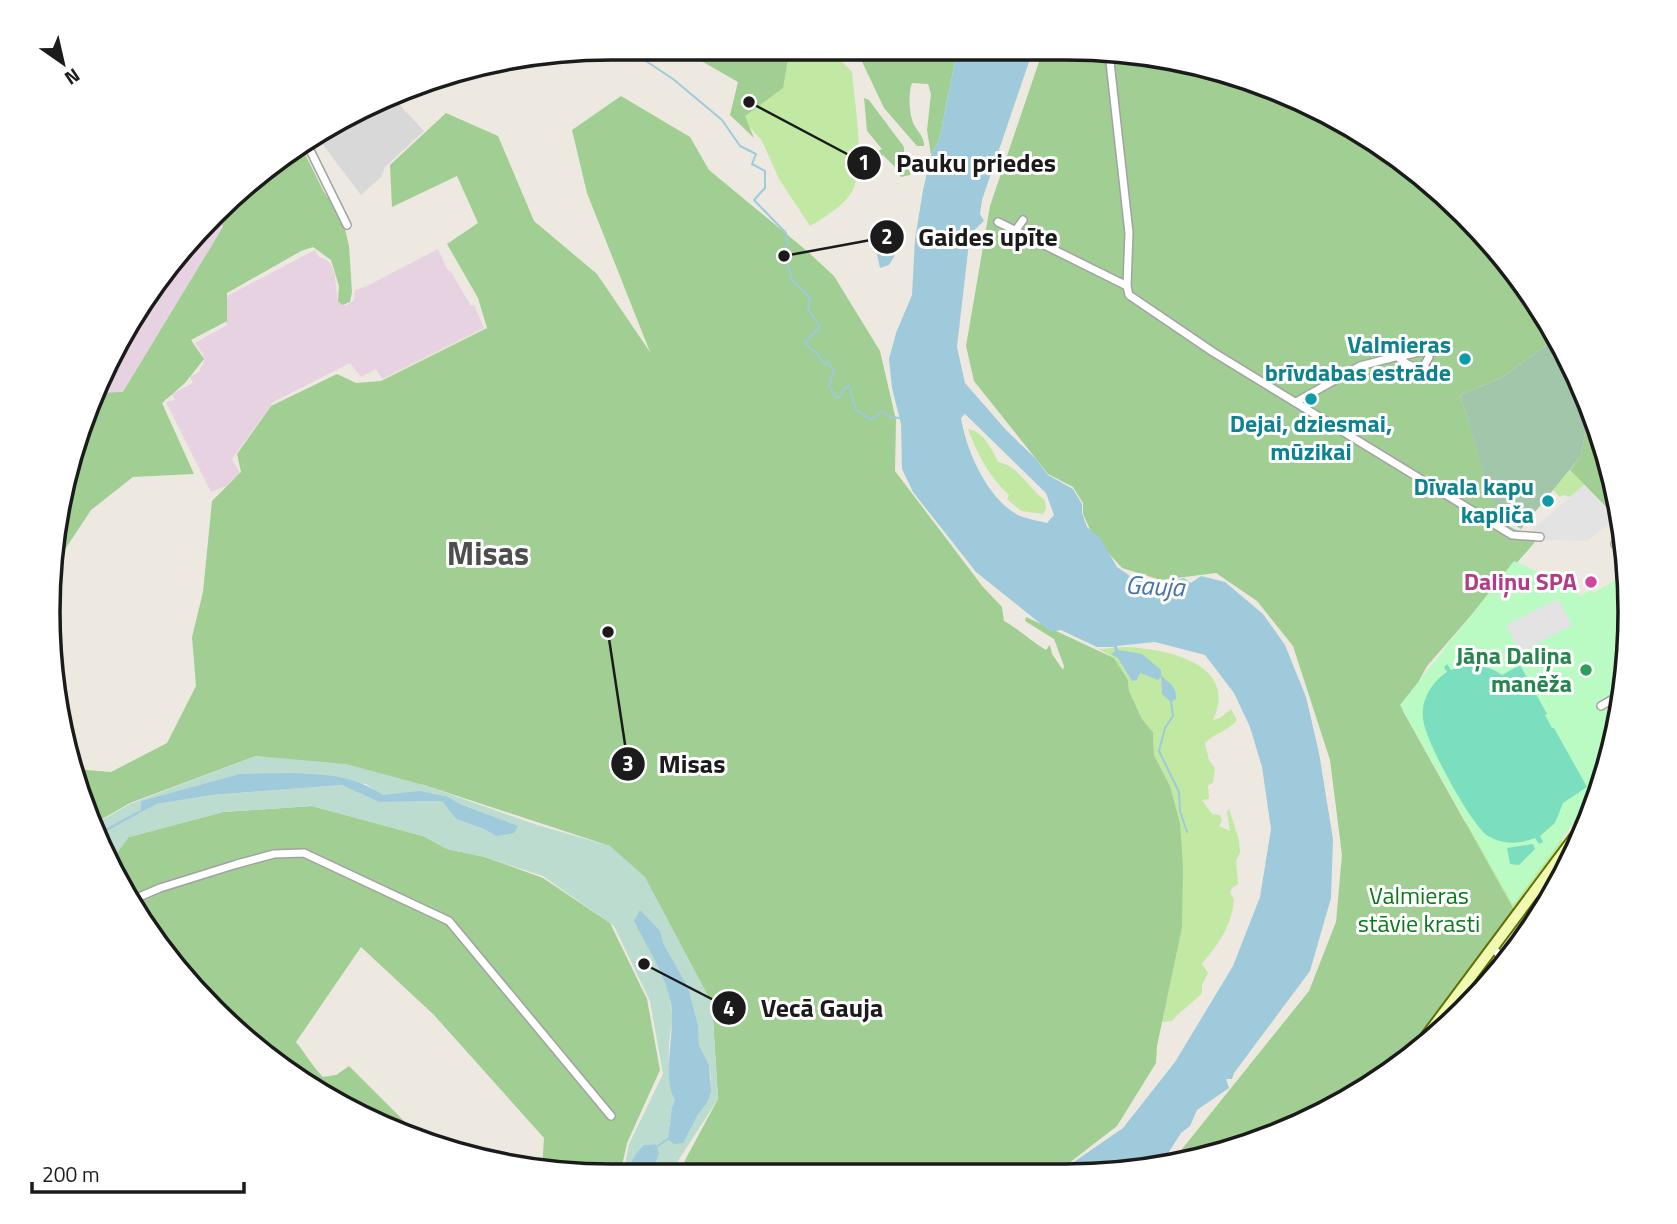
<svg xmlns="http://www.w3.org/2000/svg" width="1677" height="1224" font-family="'Titillium Web',sans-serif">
<rect width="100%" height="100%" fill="#ede9e0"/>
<!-- residential -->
<g fill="#d9d8d8">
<polygon points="394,99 424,131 385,167 381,177 361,195 323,145 323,131"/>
<polygon points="1540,902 1545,907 1509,957 1503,951"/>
<polygon points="1495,960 1502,967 1490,984 1446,1025"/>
</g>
<!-- industrial -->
<g fill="#e6d2e1">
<polygon points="216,215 221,219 223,228 123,393 96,392 105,363 187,240"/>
<polygon points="438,249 448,271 450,270 471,306 474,305 484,328 382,379 376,369 361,377 350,363 273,402 232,459 240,473 226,486 211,492 166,402 175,400 172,394 193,383 190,377 199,372 204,361 203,354 195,343 227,325 220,310 229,295 315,250 319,257 327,260 332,266 335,276 337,299 346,306 354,300 355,290 367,286"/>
</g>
<!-- grass -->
<g fill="#c1e9a3">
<path d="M779,47H828L852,72C854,101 868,173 849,196C840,208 823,218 810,226L779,179L762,141L740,116Z"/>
<path d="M968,429C983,431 992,449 998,462C1018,465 1029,489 1045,500L1046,509L1043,514L1021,511L1007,499L1009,495C989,477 977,453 968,429Z"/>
<polygon points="1570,470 1584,485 1570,497 1563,495 1560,497 1553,490"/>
<path d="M1123,647C1164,648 1240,663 1213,720L1220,718L1231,709L1237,720C1227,732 1216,732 1205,743L1209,760L1215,768L1213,783L1208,785L1209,799L1202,800L1212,814L1220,815L1222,820L1219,826L1230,831L1227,812L1229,809L1239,840L1240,852L1236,861L1238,884L1232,888L1230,893L1234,899C1232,926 1219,943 1202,964L1208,973L1202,985V993C1192,1004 1181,1010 1172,1021L1162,1022L1182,928L1170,786L1154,755L1153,732L1142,719L1129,691L1128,680L1114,658L1099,649Z"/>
<polygon points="1464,821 1492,843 1554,830 1564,843 1515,912"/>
</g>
<!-- forest -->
<g fill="#a1ce93">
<polygon points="677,47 790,47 783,88 745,116 754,138 730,115 738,82"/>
<path d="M853,47H860L866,53L878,58L882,53L895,52L901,47H958L939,140L931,155L927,130L931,94L928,84L912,83C908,95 909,114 914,125C919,133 924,137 924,146H917L884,108L856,49Z"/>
<polygon points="1044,47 1065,47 1211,66 1378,142 1513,268 1558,340 1555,339 1501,378 1460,395 1499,521 1526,535 1535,542 1427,666 1403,711 1517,915 1408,1061 1281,1134 1170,1164 1309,991 1336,922 1342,855 1330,760 1293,646 1257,601 1216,573 1161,580 1122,568 1093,536 1083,514 1083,503 1073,487 1048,474 974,381 966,346 990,206"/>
<path d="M621,96L690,137L709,170L807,251L834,276L880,351L896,420L895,471L983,587L1002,607L1004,621C1019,629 1030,641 1046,650L1050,645L1052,654L1063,670L1064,666L1054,639L1025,621L1026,617L1114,658L1128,680L1129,691L1142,719L1153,732L1154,755L1170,786L1180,823L1183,865L1182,928L1157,1046L1156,1063L1117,1126L1064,1167L1036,1173L677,1175L718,1099L712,1003L610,846L424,785L256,756L130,803L90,826L74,769L111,772L167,743L196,686L192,637L203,592L212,501L241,472L237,454L271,406L337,374L356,383L381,381L487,328L478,298L447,244L478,223L457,176L392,207L390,165L446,113L498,136L534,221L597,274L650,352L587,193L572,130Z"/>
<polygon points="864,98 869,100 904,147 904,157 913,165 910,175 901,177 894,166 883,155 878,160 869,147 878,151 882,149 867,131"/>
<polygon points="299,142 324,192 343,220 349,246 352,292 350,302 342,305 338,301 339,286 331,260 313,247 301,251 227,293 227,321 191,340 204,359 185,383 162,403 194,474 133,477 91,510 52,569 52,538 96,393 123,392 223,227 221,219 216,214"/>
<polygon points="1589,410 1610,465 1620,521 1570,470 1581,456"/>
<path d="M312,806L423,836L447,849L485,857L543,878L610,923L647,999L660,1070L627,1143L620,1175L575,1176L542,1170L544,1138L434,1015L361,947L296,1042C306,1054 312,1066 323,1077L336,1075L349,1066L423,1140L330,1101L240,1037L164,956L102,849L129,837L223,812Z"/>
</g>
<!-- wetland -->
<path fill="#bcdccf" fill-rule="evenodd" d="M256,756L346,764L424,785L534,824L610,846L645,877L712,1003L718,1099L669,1175H651L655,1144L644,1145L628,1167L627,1175H623L629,1144L663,1074L650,1001L614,926L543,876L485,857L447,849L423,836L312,806L223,812L129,837L110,862L90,827L130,804ZM239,774L366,784L383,796C446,788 450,796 496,836L484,829L456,819L442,801L379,802L343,785L212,795L157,804L140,813L141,801ZM660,931L664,945L688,987L698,1025L699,1045L709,1065L711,1078L707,1103L697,1116L669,1126L675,1100C667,1087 667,1036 673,1021Z"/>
<!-- cemetery -->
<polygon fill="#a1c6a9" points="1555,339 1571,362 1589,410 1581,456 1521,529 1496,513 1460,395 1501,378"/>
<!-- park -->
<polygon fill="#bafac3" points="1621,557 1626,558 1629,575 1625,685 1601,786 1513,905 1400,705 1514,561 1570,586 1573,584 1580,596 1591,590 1593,593 1614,581"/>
<!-- pitch -->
<g fill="#7bdfbf">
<path d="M1447,664L1451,670C1469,664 1486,663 1502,675L1520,665L1547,714L1545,715L1552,728H1554L1587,787L1563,803L1555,823L1540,836L1543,842L1539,844L1535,838C1520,844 1503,845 1488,836C1471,825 1424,739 1423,718C1421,699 1432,682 1447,672L1444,667Z"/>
<polygon points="1533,844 1535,849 1519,865 1510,864 1507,848"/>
</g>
<!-- parking -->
<g fill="#e3e3e3">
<polygon points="1584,485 1615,518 1588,541 1537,540 1533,529"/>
<polygon points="1558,599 1572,625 1520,653 1506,625"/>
</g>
<!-- water -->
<g fill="#9fcadc" fill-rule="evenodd">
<path d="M958,47H1034L982,200L980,214L984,221L970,234L957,347L965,383L1006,430L1036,459L1048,475L1073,489L1082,504V513L1087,527L1100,538L1117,567L1130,576L1165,584L1184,578L1191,583L1201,576L1225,582L1263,614L1285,645L1306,697L1319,753L1333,839L1331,898L1310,971L1234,1073L1232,1079H1226L1229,1088L1197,1110L1190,1126L1181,1133L1160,1166L1139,1172L1035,1173L1068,1166L1123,1128L1175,1062L1233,966L1260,897L1271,829L1262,767L1250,727L1234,693L1205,655L1155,642L1117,646L1118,650L1142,654L1161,670V675C1169,684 1177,686 1176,699L1171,702L1162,694L1161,677L1158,680L1140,673L1137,680L1132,681L1118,658L1111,654L1115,651L1114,647H1097L1061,630L1051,632L976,572L913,492L902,469L901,424L892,388L889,359L896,333L912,295L915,239L923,190L931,155L939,140ZM965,414L1046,493L1054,515L1047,523C1039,521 1028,519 1020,516C988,501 966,450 961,418Z"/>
<polygon points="890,236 896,241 894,257 889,265 880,268 875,246"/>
<path d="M293,773C328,775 353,775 383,795L420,791L448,797L459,804L518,826L514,833L496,836L484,829L456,819L442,801L379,802L342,785L212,795L157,804L140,813L141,801L239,774Z"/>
<path d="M640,910L660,931L664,945L688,987L698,1025L699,1045L709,1065L711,1091L707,1103L697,1116L683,1143L674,1144L668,1139L672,1108L675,1100C661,1077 676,1030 671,1004C666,975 647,947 634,921Z"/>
<path d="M655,1144L659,1153L651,1175H627C629,1163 636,1153 644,1145Z"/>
</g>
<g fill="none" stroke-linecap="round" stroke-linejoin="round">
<!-- stream -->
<g stroke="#9fcadc" stroke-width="2">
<path d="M633,47L631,51L673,79L722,120L740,146L756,154L752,164L765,171V188L754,200L786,233L788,243C780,256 790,266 792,280L810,297L808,309L820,327L805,342C813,353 817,350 824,364L829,363L834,371L829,386L837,398L841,396L844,388L849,386L856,410L870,419L876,417L882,411L891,417L899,418"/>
<polyline points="1171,702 1173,716 1165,728 1159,751 1179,792 1180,811 1187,832"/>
<polyline points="95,836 139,812"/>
<polyline points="655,1148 668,1139"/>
</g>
<defs>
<g id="street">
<polyline points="1109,53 1129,233 1127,286 1129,295 1213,352 1512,535 1540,537"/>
<polyline points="305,140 347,225"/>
<polyline points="998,222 1127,286"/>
<polyline points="1016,230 1023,220"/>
<path d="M1296,402L1360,366L1395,357H1398L1428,350L1429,357L1424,366C1414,369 1405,364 1398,357"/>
<polyline points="1615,544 1624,546"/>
<polyline points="1601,706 1623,693"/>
<polyline points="1536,890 1547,904"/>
<polyline points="132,900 160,888 237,864 274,854 304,853 449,921 611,1116"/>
<polyline points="1493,948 1506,962"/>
</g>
<polyline id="secondary" points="1408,1061 1587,821"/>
</defs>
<!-- street casing -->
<use href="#street" stroke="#a2a2a2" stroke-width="10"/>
<!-- secondary casing -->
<use href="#secondary" stroke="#5e7102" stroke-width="14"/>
<!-- street -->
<use href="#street" stroke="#fff" stroke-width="7"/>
<!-- secondary -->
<use href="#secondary" stroke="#f2fab1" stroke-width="10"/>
</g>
<!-- markers -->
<g fill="#0f9aa8" stroke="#fff" stroke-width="2.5">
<circle cx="1465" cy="359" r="7"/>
<circle cx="1311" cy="399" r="7"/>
<circle cx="1548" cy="501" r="7"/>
</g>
<circle fill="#d1479c" stroke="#fff" stroke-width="2.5" cx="1591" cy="582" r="7"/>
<circle fill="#2e9e5b" stroke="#fff" stroke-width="2.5" cx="1586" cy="670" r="7"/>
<g text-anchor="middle" stroke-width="6" stroke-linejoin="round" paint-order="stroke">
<!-- culture labels -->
<g font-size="24" font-weight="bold" fill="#0d838f" stroke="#fff" text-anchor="end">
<text x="1451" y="353">Valmieras<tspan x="1451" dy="28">brīvdabas estrāde</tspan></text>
<text x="1311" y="432" text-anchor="middle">Dejai, dziesmai,<tspan x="1311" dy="28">mūzikai</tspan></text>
<text x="1534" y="495">Dīvala kapu<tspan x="1534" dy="28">kapliča</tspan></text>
</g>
<!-- hotel labels -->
<g font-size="24" font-weight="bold" fill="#b23c85" stroke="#fff" text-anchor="end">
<text x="1577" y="590">Daliņu SPA</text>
</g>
<!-- leisure labels -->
<g font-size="24" font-weight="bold" fill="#27864d" stroke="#fff" text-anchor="end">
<text x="1572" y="664">Jāņa Daliņa<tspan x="1572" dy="28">manēža</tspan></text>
</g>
<!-- park labels -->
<g font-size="24" fill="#097919" stroke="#fff">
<text x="1419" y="904">Valmieras<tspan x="1419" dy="28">stāvie krasti</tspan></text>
</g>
<!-- water labels -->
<g font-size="26" font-style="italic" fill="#4772ab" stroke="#fff">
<text transform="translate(1155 586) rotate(3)" y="9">Gauja</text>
</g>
<!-- district labels -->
<g font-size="32" font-weight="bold" fill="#4e4e4e" stroke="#fff">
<text x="488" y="565">Misas</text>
</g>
</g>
<!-- crop -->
<path d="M0 0H1677V1224H0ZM612 60H1066A552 552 0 0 1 1618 612V612A552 552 0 0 1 1066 1164H612A552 552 0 0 1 60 612V612A552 552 0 0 1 612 60Z" fill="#fff" fill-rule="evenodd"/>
<path fill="none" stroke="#1b1b1b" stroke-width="3.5" d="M612 60H1066A552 552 0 0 1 1618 612V612A552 552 0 0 1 1066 1164H612A552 552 0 0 1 60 612V612A552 552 0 0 1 612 60Z"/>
<!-- callouts -->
<path fill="none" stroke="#1b1b1b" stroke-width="2.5" d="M749 102L864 163M784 256L887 237M608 632L628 764M644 964L729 1008"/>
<g fill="#1b1b1b" stroke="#fff" stroke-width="2.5">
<circle cx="749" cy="102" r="7"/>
<circle cx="784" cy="256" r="7"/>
<circle cx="608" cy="632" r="7"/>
<circle cx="644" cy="964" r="7"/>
<circle cx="864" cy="163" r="18"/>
<circle cx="887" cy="237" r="18"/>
<circle cx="628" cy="764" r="18"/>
<circle cx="729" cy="1008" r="18"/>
</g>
<g font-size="21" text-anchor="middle" font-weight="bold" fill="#fff">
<text x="864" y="170">1</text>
<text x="887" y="244">2</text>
<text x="628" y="771">3</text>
<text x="729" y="1016">4</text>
</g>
<g font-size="26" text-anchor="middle" font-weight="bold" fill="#1b1b1b" stroke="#fff" stroke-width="6" stroke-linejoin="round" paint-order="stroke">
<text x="976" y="172">Pauku priedes</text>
<text x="988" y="246">Gaides upīte</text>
<text x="692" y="773">Misas</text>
<text x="822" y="1017">Vecā Gauja</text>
</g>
<!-- north arrow -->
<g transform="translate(63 63) rotate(146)" stroke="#ffffff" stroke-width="5" paint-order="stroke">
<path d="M0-5L12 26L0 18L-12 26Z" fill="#1b1b1b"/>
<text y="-10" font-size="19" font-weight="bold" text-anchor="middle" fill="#1b1b1b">N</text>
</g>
<!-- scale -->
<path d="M32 1182v10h212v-10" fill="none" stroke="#1b1b1b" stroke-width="3.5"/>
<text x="42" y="1182" font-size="21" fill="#1b1b1b" stroke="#ffffff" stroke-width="5" paint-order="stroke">200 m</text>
</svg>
